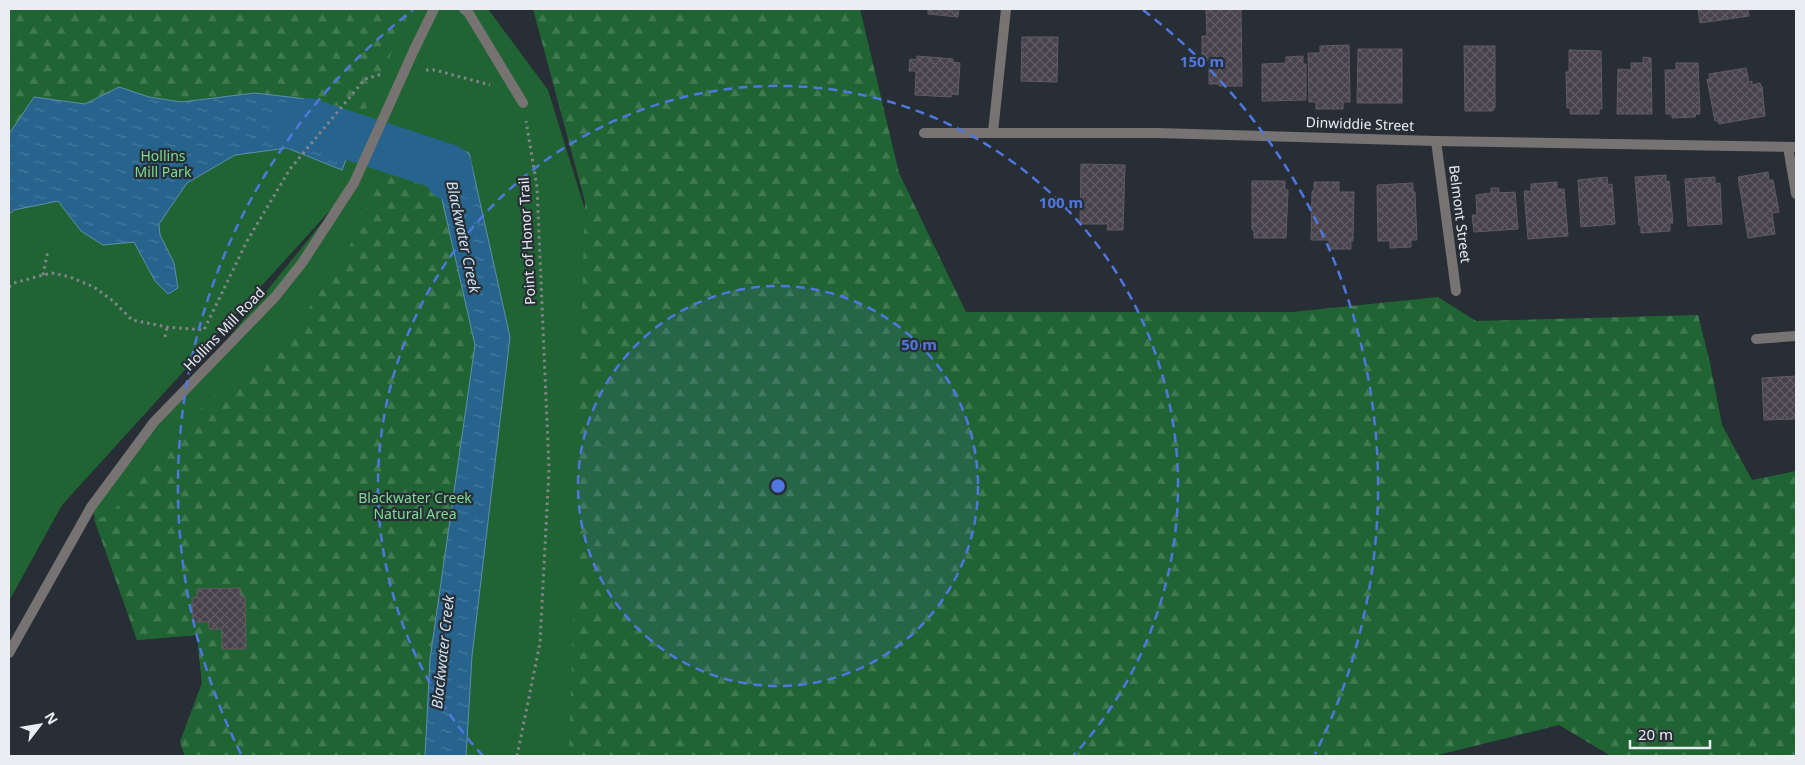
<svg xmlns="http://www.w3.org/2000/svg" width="1805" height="765" font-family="'Noto Sans',sans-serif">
<defs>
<pattern id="forest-firs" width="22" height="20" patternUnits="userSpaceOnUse" patternTransform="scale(1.25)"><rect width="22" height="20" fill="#216433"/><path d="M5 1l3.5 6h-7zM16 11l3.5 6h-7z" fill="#417a51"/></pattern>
<pattern id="water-ripples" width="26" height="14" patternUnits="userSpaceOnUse" patternTransform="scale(1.25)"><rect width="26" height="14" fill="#26648d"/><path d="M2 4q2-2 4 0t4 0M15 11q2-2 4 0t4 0" fill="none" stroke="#467a9e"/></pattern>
<pattern id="building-cross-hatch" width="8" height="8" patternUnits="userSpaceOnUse" patternTransform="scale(1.25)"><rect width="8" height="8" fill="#48434b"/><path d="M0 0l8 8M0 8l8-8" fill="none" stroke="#635e65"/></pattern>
</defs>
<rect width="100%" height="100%" fill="#272e35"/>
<!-- green -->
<polygon fill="#216433" points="42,9 488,9 548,90 742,716 857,756 185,756 180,742 202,683 197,635 137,640 91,507 154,422 204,368 346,193 62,505 9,601 9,37"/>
<!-- forest -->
<g fill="url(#forest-firs)">
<polygon points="9,9 411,9 361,121 315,100 255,93 181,102 149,97 119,87 85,104 34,98 9,134"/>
<polygon points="533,9 860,9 899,173 966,312 1292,312 1438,297 1476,321 1698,315 1710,363 1722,425 1752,480 1796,471 1796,756 1611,756 1559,725 1434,756 569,756 585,202"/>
<polygon points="388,160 437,177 475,345 430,659 425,756 185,756 180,742 202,683 197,635 137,640 94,519 109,516 204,405 293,331 347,252"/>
</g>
<!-- water -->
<g fill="url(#water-ripples)" stroke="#618dac">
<polygon points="119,87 149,97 181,102 255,93 315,100 361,121 342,170 287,148 235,155 187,183 159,224 160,235 174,263 178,288 168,294 155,281 134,242 103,245 81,231 58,201 14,210 9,214 9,134 34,97 85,104"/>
<polygon points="407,130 469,153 510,337 472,656 466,756 425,756 430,659 475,345 437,177 388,160"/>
</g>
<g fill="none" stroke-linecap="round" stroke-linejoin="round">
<!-- river -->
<polyline stroke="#26648d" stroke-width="48" points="293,125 308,122 448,168 449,176"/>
</g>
<!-- building -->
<g fill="url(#building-cross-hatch)" stroke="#605a63">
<polygon points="928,9 959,9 958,17 928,14"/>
<polygon points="1206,9 1241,9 1242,86 1219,86 1220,84 1209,84 1209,60 1206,61 1206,57 1202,58 1202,36 1207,36"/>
<polygon points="1698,9 1748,9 1749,16 1700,23"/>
<polygon points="1022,37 1058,37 1057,82 1021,81"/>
<polygon points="1349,45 1350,102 1343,102 1343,109 1316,109 1316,102 1309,102 1308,53 1320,53 1320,46"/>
<polygon points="1464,46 1495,46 1495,107 1493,111 1465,111"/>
<polygon points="1358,49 1402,49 1402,103 1357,103"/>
<polygon points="1569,50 1601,51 1602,109 1599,109 1599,114 1570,114 1570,108 1567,108 1566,72 1569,72"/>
<polygon points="917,56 953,59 953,62 960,63 958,95 951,94 951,97 915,95 916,71 909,71 910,59 917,60"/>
<polygon points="1303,56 1303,64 1306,64 1306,100 1262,101 1262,64 1286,63 1286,57"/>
<polygon points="1643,57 1651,58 1652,114 1617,114 1618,69 1631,70 1631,63 1643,63"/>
<polygon points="1676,63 1698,63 1700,114 1696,114 1695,117 1672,118 1672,114 1666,114 1665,70 1676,70"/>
<polygon points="1746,68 1749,82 1752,81 1752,85 1760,83 1761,87 1762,86 1765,116 1719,124 1718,121 1715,121 1707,79 1710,79 1709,74"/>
<polygon points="1081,164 1125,165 1123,230 1107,230 1108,224 1080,224"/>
<polygon points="1768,172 1769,180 1773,180 1779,212 1772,213 1775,234 1748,238 1738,177"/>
<polygon points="1666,175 1666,182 1669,181 1673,223 1670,223 1670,231 1641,233 1641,225 1639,225 1635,177"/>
<polygon points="1607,177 1608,185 1612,184 1615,224 1581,227 1578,180"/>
<polygon points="1715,177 1715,184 1720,183 1722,224 1688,226 1685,179"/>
<polygon points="1252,181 1285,181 1285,190 1288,190 1286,238 1254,238 1254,230 1252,230"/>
<polygon points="1314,182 1339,182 1339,192 1354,192 1353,241 1351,241 1351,249 1329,249 1329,240 1311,240 1312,191 1314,191"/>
<polygon points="1557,182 1557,189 1564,189 1568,236 1528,239 1524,191 1531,191 1531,184"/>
<polygon points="1413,183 1413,191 1415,192 1417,240 1411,240 1411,247 1390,248 1390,241 1378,241 1377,186 1378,185"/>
<polygon points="1491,188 1499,188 1499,193 1515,192 1518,229 1474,232 1472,215 1477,215 1476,195 1491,193"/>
<polygon points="1796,376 1796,419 1764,420 1762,378"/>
<polygon points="240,588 240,596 245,596 246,649 222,649 222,629 209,629 209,622 193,622 192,598 197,597 197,589"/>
</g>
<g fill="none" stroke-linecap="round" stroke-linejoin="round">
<!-- path -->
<g stroke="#80858b" stroke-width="3" stroke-dasharray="2.5 4" stroke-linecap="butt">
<polyline points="426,70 435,70 490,85"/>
<polyline points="43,275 48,250"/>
<polyline points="9,287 14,283 43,275 52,273 70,277 94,287 113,301 132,320 167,327 204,330 247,241 290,169 365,79 382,74"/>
<polyline points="165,337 167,327"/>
<polyline points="517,756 540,643 549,469 537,187 526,121"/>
</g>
<!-- service -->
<g stroke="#787373" stroke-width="10">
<polyline points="464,9 468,12 523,103"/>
<polyline points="1436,141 1456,291"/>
</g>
<!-- minor -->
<g stroke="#787373" stroke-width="10">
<polyline points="993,132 1006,9"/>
<polyline points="924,133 1157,133 1436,141 1796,147"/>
<polyline points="1788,147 1796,194"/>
<polyline points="1756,339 1796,336"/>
</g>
<!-- tertiary -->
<g stroke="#787373" stroke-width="10">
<polyline points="414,50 434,9"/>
<polyline points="9,653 91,507 154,422 275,297 302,263 354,183"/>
</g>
<!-- tertiary-bridge -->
<polyline stroke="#787373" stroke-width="10" points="354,183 414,50"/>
</g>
<!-- distance rings -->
<circle cx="778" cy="486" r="200" fill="#5076df" fill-opacity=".12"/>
<g fill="none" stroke="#5076df" stroke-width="2.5" stroke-dasharray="9 6">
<circle cx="778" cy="486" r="200"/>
<path d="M483 756A400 400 0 1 1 1073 756"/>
<path d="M241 754A600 600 0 0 1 413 10M1143 10A600 600 0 0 1 1315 754"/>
</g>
<g text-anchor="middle" stroke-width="4.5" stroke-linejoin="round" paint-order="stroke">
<!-- street labels -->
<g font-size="14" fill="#eaeef3" stroke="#272e35">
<text transform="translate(1360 124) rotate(2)" y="5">Dinwiddie Street</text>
<text transform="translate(1460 214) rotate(83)" y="5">Belmont Street</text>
<text transform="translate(527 241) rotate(-93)" y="5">Point of Honor Trail</text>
<text transform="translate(224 329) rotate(-46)" y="5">Hollins Mill Road</text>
</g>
<!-- park labels -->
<g font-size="14" fill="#7cdf91" stroke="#272e35">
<text x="163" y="161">Hollins<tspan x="163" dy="16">Mill Park</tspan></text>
<text x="415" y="503">Blackwater Creek<tspan x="415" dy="16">Natural Area</tspan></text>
</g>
<!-- water labels -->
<g font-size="15" font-style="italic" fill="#cee1f0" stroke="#272e35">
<text transform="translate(463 237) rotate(78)" y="5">Blackwater Creek</text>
<text transform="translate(443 652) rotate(-84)" y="5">Blackwater Creek</text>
</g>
</g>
<circle cx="778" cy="486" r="8" fill="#5076df" stroke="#272e35" stroke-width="2.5"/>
<g font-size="15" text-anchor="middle" font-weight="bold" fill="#5076df" stroke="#272e35" stroke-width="4.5" stroke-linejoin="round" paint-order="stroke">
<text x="1202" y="67">150 m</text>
<text x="1061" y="208">100 m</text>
<text x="919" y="350">50 m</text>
</g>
<!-- border -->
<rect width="1805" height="765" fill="none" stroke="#eaeef3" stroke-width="20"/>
<!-- north arrow -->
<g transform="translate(40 725) rotate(59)" stroke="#272e35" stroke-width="4" paint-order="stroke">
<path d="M0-4L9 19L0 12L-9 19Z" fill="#eaeef3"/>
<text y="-8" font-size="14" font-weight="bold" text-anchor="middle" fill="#eaeef3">N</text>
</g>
<!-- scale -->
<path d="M1630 740v8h80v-8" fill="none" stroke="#eaeef3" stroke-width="2.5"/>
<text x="1638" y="740" font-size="15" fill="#eaeef3" stroke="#272e35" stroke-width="4" paint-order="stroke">20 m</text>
</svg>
